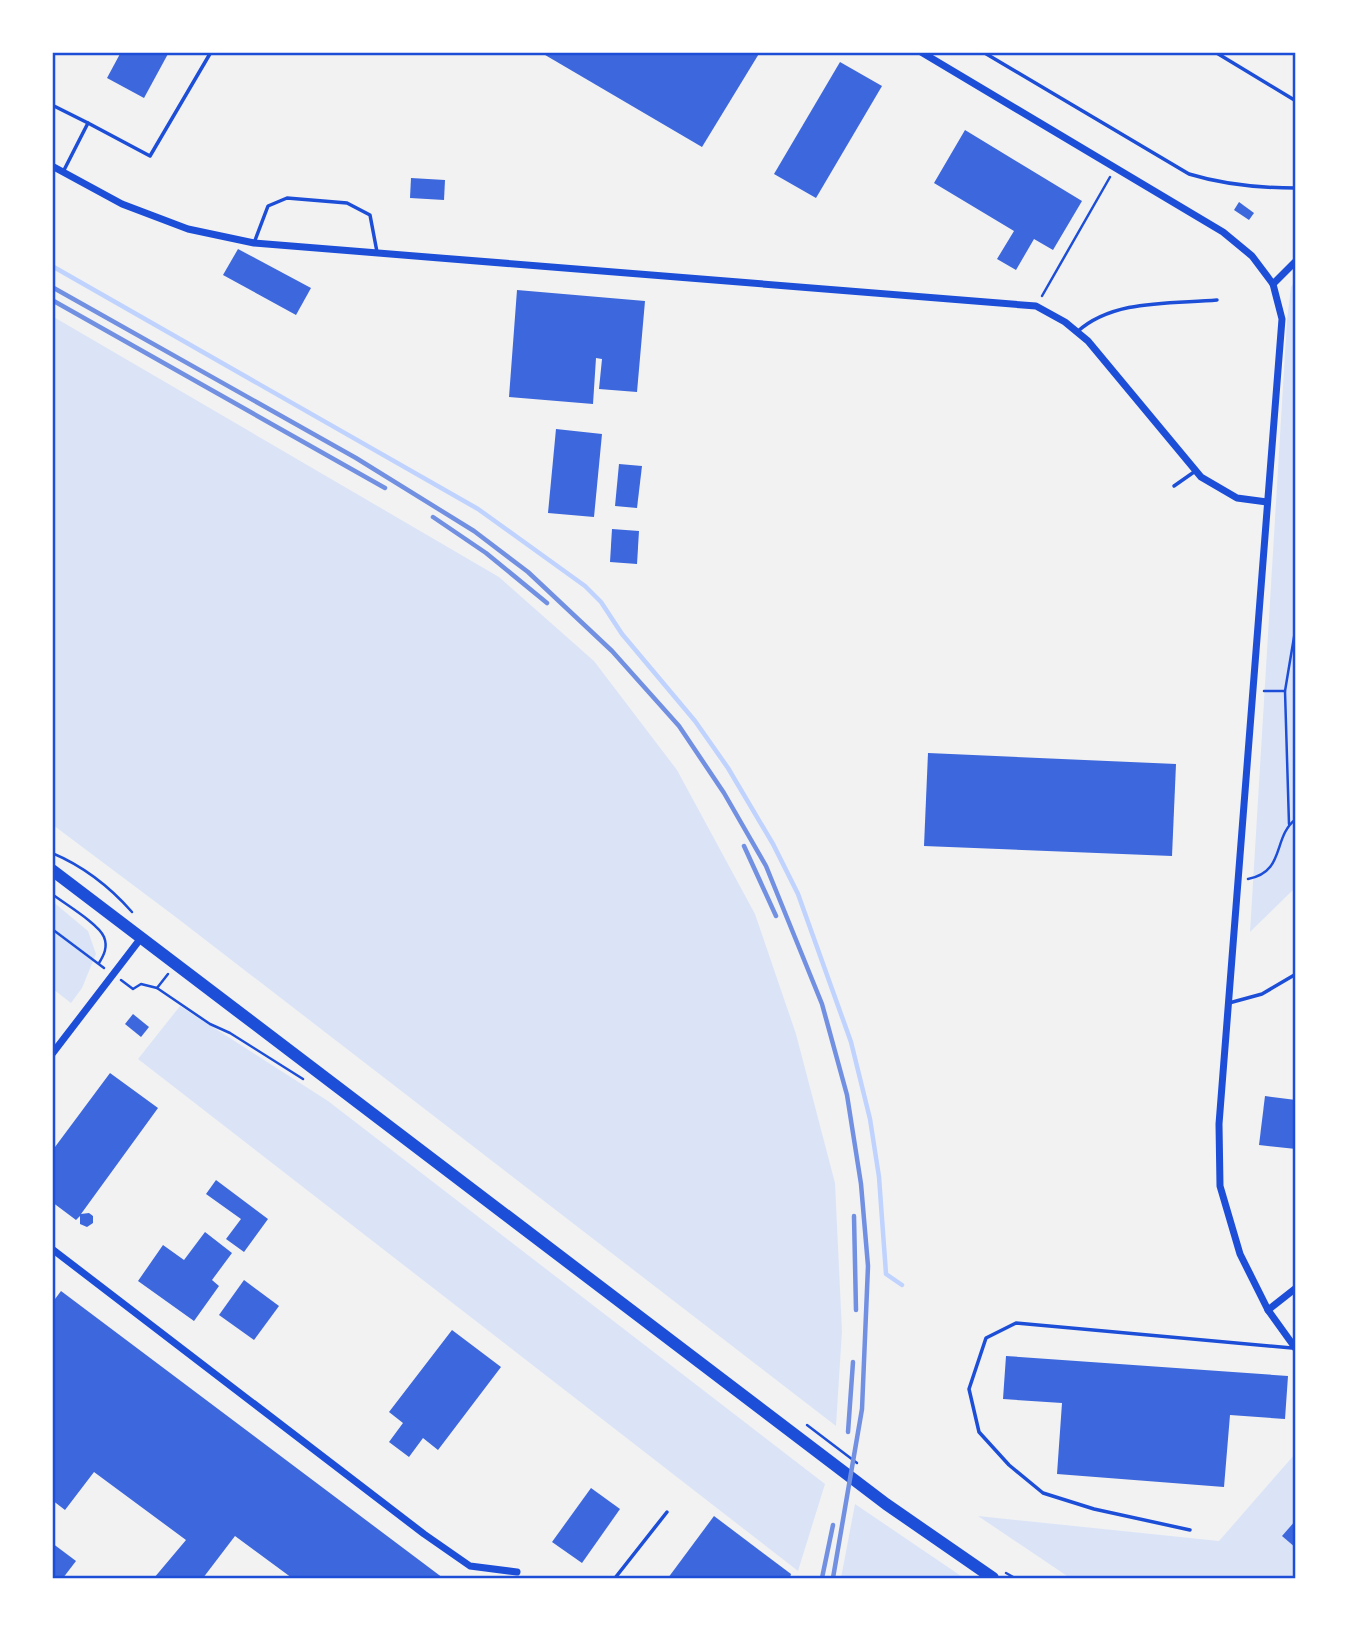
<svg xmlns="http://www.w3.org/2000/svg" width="1348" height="1631" font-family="Overpass,sans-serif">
<rect width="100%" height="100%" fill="#f2f2f2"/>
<!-- green -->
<g fill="#dbe4f7">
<polygon points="1295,281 1295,888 1250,932 1287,320 1291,287"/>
<polygon points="52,316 499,577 594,661 677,770 755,914 796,1034 835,1183 842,1331 836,1426 177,918 53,825"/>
<polygon points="52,901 88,931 96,954 82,988 71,1003 53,989"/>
<polygon points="180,1006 328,1101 825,1484 798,1571 138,1059"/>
<polygon points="1295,1454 1295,1578 1070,1578 978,1516 1219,1541"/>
<polygon points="855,1504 964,1578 841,1578"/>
</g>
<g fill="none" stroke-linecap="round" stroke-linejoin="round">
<!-- stream -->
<polyline stroke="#bfd3fe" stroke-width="4.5" points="52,266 478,509 585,586 601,602 622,634 695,721 728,768 773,844 798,894 851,1042 870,1119 879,1177 886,1274 902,1285"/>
</g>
<!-- building -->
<g fill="#3d67dc">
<polygon points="121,52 169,52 144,98 107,78"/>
<polygon points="540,52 760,52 702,147"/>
<polygon points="840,62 882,86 816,198 774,174"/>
<polygon points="965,130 1082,201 1053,250 1034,239 1016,270 997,259 1014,231 934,183"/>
<polygon points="411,178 445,180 444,200 410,198"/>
<polygon points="1239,202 1254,213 1249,220 1234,210"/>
<polygon points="238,249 311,288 296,315 223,275"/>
<polygon points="517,290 645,301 637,392 599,389 602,359 596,358 593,404 509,397"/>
<polygon points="556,429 602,434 594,517 548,513"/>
<polygon points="619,464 642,466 637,508 615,506"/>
<polygon points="612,529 639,531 637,564 610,562"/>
<polygon points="928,753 1176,764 1172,856 924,846"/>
<polygon points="133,1014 149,1027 141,1037 125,1024"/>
<polygon points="110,1073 158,1108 81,1214 89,1213 93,1216 93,1223 87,1227 80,1224 80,1216 76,1220 52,1202 52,1151"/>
<polygon points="1265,1096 1296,1100 1296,1149 1259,1145"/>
<polygon points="216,1180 268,1219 244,1252 226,1239 241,1219 206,1194"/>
<polygon points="205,1232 232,1253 212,1280 219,1286 194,1321 138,1281 163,1245 184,1260"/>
<polygon points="244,1280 279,1306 254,1340 219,1315"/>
<polygon points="61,1291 443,1578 292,1578 235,1536 203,1578 154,1578 186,1540 94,1472 65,1510 52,1500 52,1303"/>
<polygon points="452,1330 501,1367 438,1450 423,1438 409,1457 389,1442 403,1423 389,1412"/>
<polygon points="1006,1356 1288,1376 1285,1419 1230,1415 1224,1487 1057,1474 1062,1403 1003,1399"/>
<polygon points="591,1488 620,1509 582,1563 552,1542"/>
<polygon points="714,1516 791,1574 790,1578 668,1578"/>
<polygon points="1296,1520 1296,1548 1282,1536"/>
<polygon points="52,1543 76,1561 63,1578 52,1578"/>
</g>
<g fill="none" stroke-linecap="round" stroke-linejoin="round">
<!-- path -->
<g stroke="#1d4ed8" stroke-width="2.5">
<polyline points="1042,296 1110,177"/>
<polyline points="1264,691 1285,691 1296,625"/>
<polyline points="1285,691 1289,824"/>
<path d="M52,853C83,866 110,887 132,912"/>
<path d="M1248,879C1286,872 1272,837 1296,819"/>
<path d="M52,894C65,904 99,924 104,937C108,947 104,955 99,963"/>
<polyline points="52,929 104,968"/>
<polyline points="121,980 133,989 141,984 157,988 210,1024 230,1033 303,1079"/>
<polyline points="157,988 168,974"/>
<polyline points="807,1425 857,1463"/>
<polyline points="1006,1573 1015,1578"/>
</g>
<!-- service -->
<g stroke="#1d4ed8" stroke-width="3.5">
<path d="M983,52L1189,174C1225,185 1259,188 1296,188"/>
<polyline points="1215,52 1296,101"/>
<polyline points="52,105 88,123"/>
<polyline points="63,172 88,123 150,156 211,52"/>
<polyline points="254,243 268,206 287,198 347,203 370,215 377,252"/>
<path d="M1077,332C1113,299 1171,304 1217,300"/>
<polyline points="1174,486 1194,472"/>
<polyline points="1229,1003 1262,994 1296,974"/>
<polyline points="1190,1530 1094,1509 1043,1493 1009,1465 979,1432 969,1389 986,1338 1016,1323 1292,1348"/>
<polyline points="615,1578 667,1512"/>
</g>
<!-- minor -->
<g stroke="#1d4ed8" stroke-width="7">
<polyline points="921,52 1223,232 1252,256 1273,284 1282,319 1219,1124 1220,1186 1240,1254 1268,1310 1296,1349"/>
<polyline points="52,166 122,204 188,229 254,243 1036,306 1065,322 1088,341 1201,477 1237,498 1267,502"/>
<polyline points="1273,284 1296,261"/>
<polyline points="52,1054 141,938"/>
<polyline points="52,1249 424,1534 470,1566 517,1572"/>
<polyline points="1268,1310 1296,1288"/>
</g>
<!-- primary -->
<polyline stroke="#1d4ed8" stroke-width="12" points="52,870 886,1504 993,1578"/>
<!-- rail -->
<g stroke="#7290e2" stroke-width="4.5">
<polyline points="52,287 356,458 474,531 528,572 612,651 679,726 724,793 766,866 822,1004 847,1095 861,1184 868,1266 862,1409 833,1578"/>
<polyline points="52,300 385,488"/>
<polyline points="433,517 486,553 547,603"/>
<polyline points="744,846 776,916"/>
<polyline points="854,1216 856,1310"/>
<polyline points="848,1432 853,1362"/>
<polyline points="822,1578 833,1525"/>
</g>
</g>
<!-- border -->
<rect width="1348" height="1631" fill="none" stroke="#ffffff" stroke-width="108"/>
<rect x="54" y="54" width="1240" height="1523" fill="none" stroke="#1d4ed8" stroke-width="2.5"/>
</svg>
